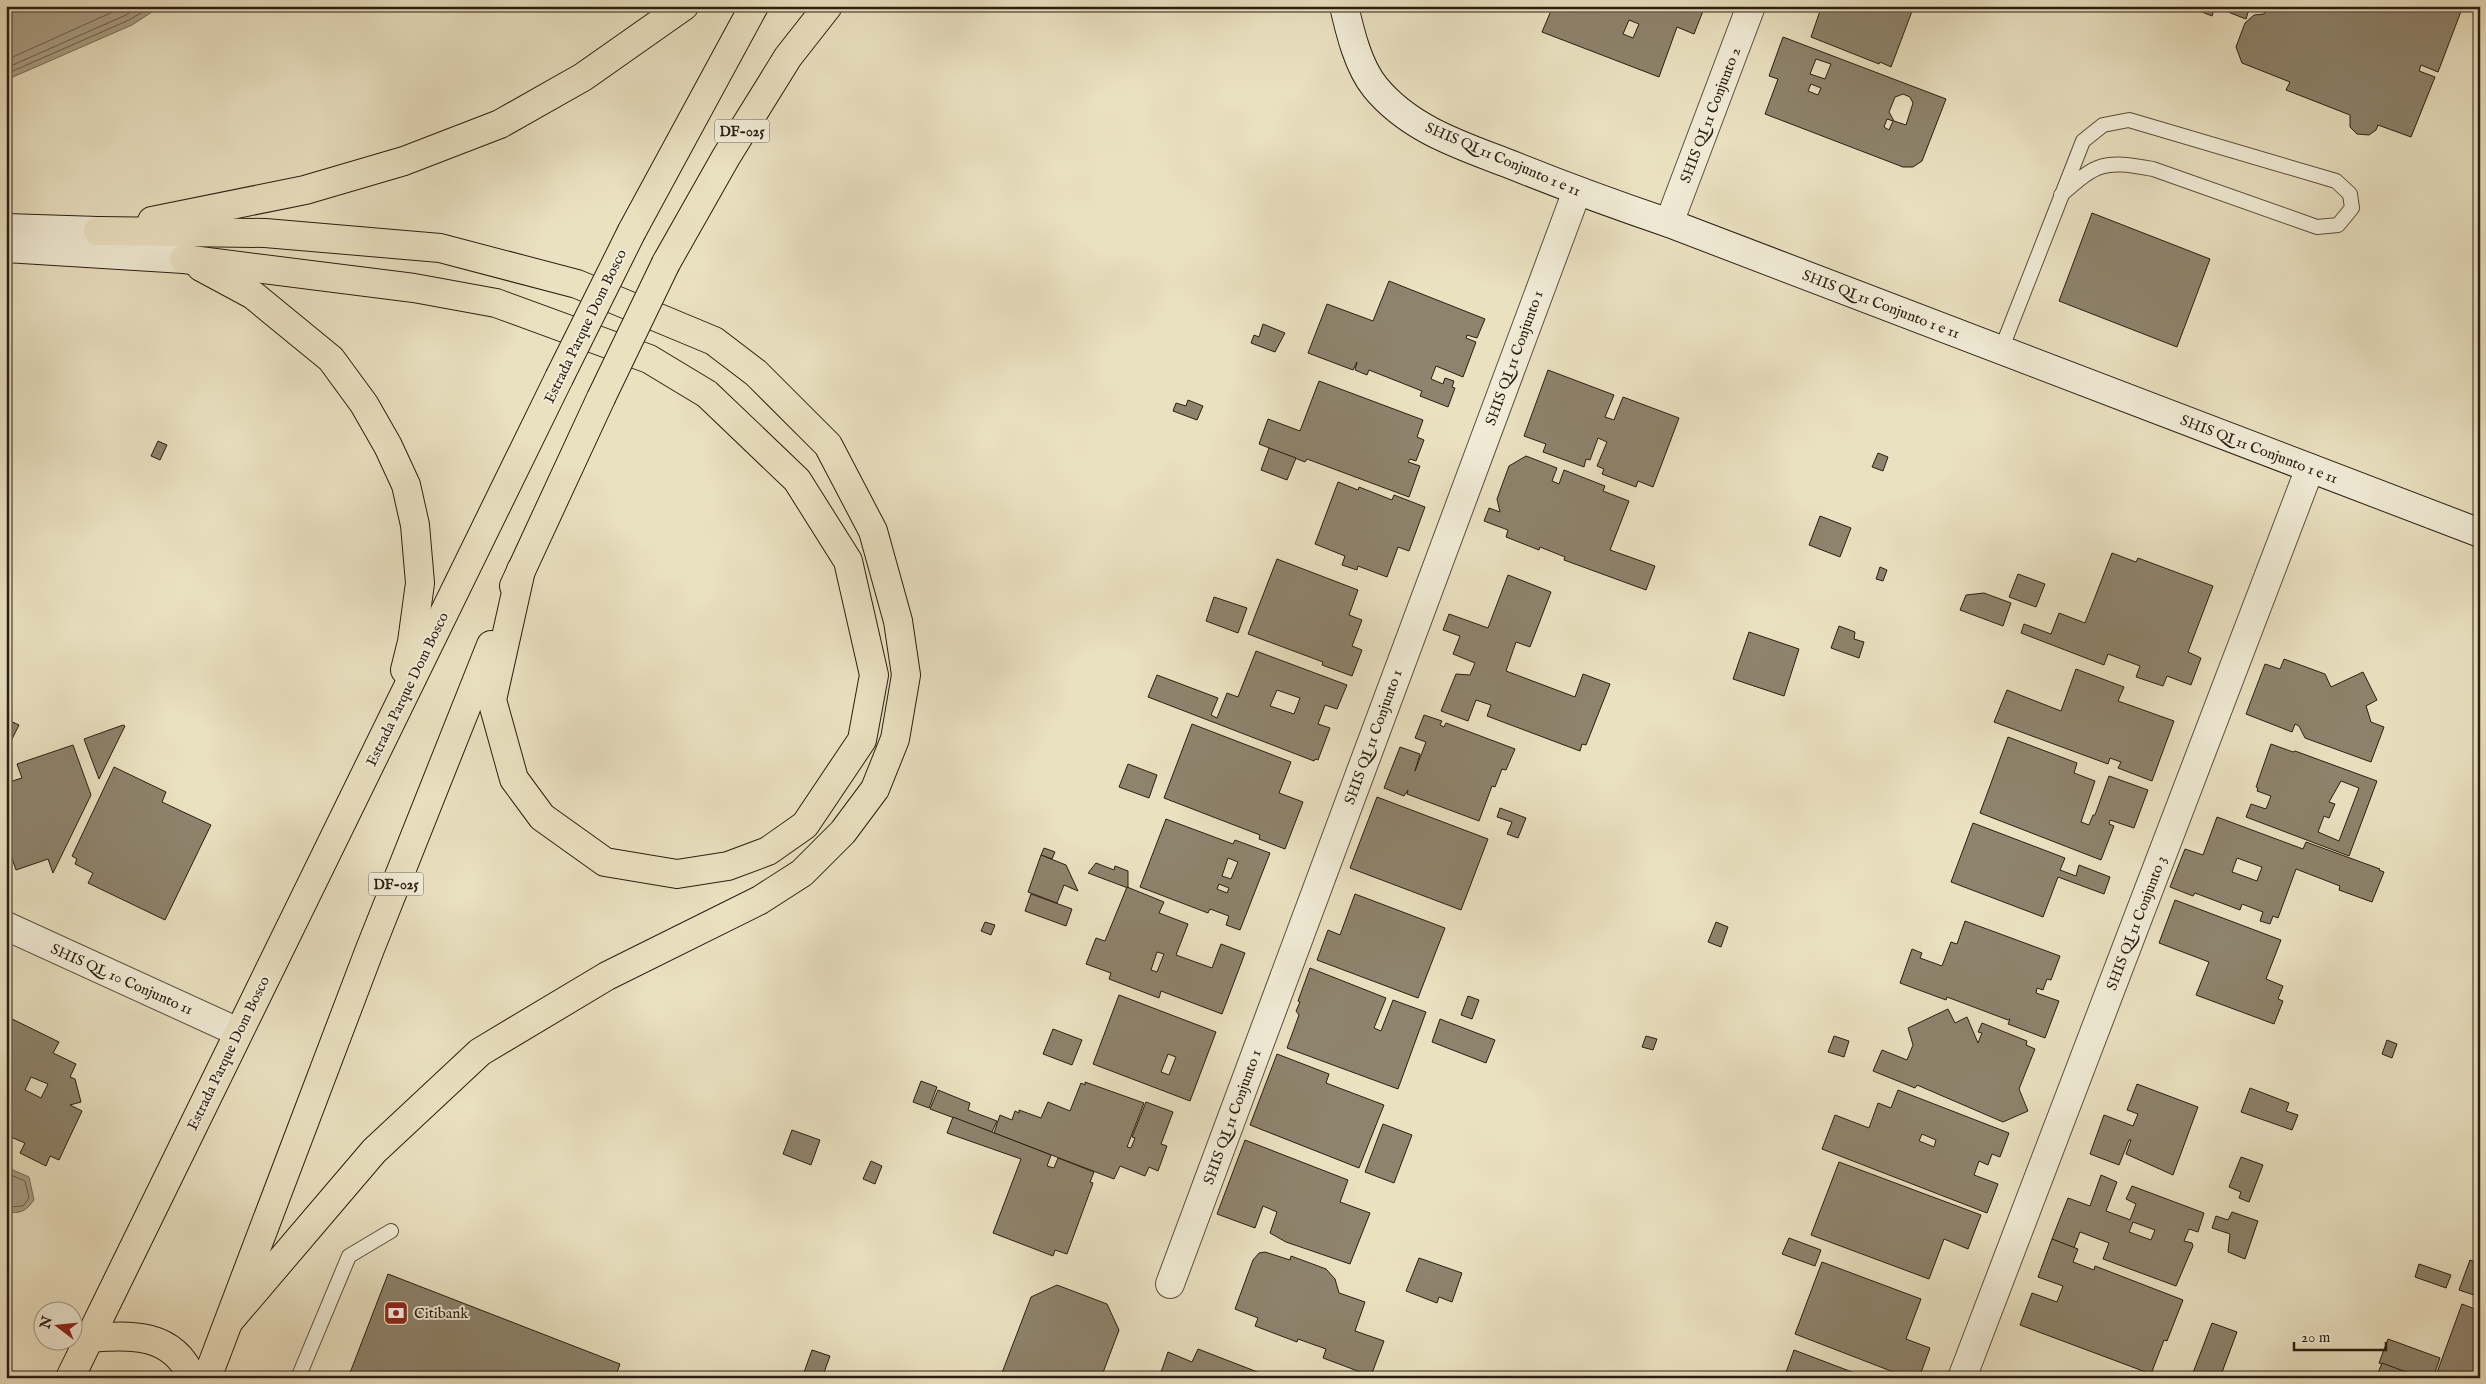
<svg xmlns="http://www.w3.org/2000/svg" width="2486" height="1384" font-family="'IM FELL English',serif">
<rect width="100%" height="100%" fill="#eae1c1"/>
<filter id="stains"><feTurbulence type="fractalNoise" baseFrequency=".004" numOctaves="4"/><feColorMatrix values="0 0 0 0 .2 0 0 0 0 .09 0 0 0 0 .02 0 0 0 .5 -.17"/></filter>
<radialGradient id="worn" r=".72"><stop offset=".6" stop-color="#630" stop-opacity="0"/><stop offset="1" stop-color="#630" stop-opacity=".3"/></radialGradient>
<!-- water -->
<g fill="#a99f85" stroke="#766b57">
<polygon points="6,6 161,6 132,25 6,80"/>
<path d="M6,1167L29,1177L34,1200C26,1211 20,1215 6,1211Z"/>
</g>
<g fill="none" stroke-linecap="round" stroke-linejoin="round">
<!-- shore -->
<g stroke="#6a5e4b" stroke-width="1">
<polyline points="6,60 126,6"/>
<polyline points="6,68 126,15 140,6"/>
<polyline points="6,74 129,20 152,6"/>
<polyline points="6,1173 25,1181 29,1198 23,1206 6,1207"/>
</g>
</g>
<!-- building -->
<g fill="#8e836d" stroke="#2a1e11" fill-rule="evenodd">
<path d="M1553,6H1705L1694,34L1677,27L1659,77L1542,32ZM1629,20L1639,24L1633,38L1623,34Z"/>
<polygon points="1807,6 1914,6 1891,67 1880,62 1879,64 1811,37 1820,11"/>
<polygon points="2187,6 2250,6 2246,19 2215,7 2212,16"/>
<polygon points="2267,6 2463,6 2438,72 2421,65 2419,71 2435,77 2411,137 2378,125 2376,130 2369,135 2357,134 2350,127 2350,115 2286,90 2290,82 2242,63 2236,47 2245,23 2254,15 2264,14"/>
<path d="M1783,37L1946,99L1922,161L1913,167H1903L1765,114L1778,79L1769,76ZM1816,59L1831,64L1825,79L1810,74ZM1811,84L1821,88L1818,95L1808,91ZM1903,94L1910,97L1913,103L1906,125L1894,121L1889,112L1895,97ZM1887,119L1893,121L1889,130L1884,127Z"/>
<polygon points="2092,213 2210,259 2177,347 2059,301"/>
<polygon points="1389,281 1485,319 1477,338 1467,335 1466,338 1476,342 1463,377 1436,366 1431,379 1443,384 1445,378 1454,381 1452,387 1455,388 1448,407 1420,396 1422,391 1369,370 1367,375 1355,370 1357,362 1353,370 1308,353 1327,304 1373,321"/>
<polygon points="1263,324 1285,333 1275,352 1251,343 1254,335 1259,337"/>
<polygon points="1548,370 1614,395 1605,417 1614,420 1623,397 1679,418 1653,487 1638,481 1636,487 1602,474 1604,469 1597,466 1607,442 1598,438 1590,460 1586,459 1584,467 1543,452 1546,444 1524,436"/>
<polygon points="1319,381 1423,420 1417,437 1424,440 1416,461 1410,459 1408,462 1420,466 1409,497 1307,459 1305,462 1259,444 1268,419 1300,431"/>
<polygon points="1188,400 1203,406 1197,420 1173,411 1176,403 1186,406"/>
<polygon points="158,441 167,445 160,460 151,456"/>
<polygon points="1269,448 1296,458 1287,480 1261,470"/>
<polygon points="1878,453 1888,457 1883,471 1872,467"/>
<polygon points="1526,456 1557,468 1552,481 1559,484 1564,470 1605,486 1603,491 1629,501 1610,550 1655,566 1646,590 1564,560 1565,557 1540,547 1539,550 1506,537 1508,530 1484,521 1489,508 1500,512 1497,499 1509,466"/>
<polygon points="1338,482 1358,490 1359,487 1392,500 1394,495 1425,507 1409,551 1398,547 1387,577 1358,566 1357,570 1342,565 1345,556 1315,544"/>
<polygon points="1820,516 1851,528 1840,557 1809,545"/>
<polygon points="2112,553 2136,562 2138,558 2213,586 2188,652 2201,658 2191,685 2167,676 2163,686 2136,677 2140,666 2108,654 2104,665 2021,633 2024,624 2051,634 2059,613 2085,623"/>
<polygon points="1277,559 1358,590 1349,615 1362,620 1352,646 1362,650 1352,676 1322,665 1323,662 1248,634"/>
<polygon points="1880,567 1887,570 1883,581 1876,579"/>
<polygon points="2018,574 2045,584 2036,607 2009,597"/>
<polygon points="1508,575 1551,592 1530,647 1516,642 1506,671 1575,697 1583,674 1610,684 1586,745 1582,744 1580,751 1487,716 1491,705 1476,700 1468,721 1441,711 1456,674 1470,675 1475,663 1453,654 1460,636 1443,630 1449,614 1488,628"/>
<polygon points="1984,593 2011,603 2003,626 1960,610 1966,595"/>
<polygon points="1214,597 1247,608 1238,633 1206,621"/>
<polygon points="1839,626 1855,632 1854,639 1864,642 1859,658 1831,648"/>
<polygon points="1749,632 1799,649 1784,696 1733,679"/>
<path d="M1256,651L1347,685L1337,709L1325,705L1318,724L1330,728L1318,760L1315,759L1314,761L1148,697L1157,675L1218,698L1211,715L1217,718L1227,693L1238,697ZM1277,690L1300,698L1294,714L1270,706Z"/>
<polygon points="2284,659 2325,674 2331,687 2363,672 2377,700 2366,706 2371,722 2384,727 2371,762 2305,738 2299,726 2295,724 2292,732 2246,714 2265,664 2280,669"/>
<polygon points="2076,669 2124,687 2118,701 2174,721 2152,781 2118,768 2121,762 2110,758 2108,764 1994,722 2007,690 2061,711"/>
<polygon points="1424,715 1442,721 1440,725 1444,727 1446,723 1515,749 1506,770 1502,769 1495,787 1492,786 1479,821 1407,794 1408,790 1404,796 1384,788 1400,747 1420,754 1415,771 1426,742 1415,738"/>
<polygon points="6,719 19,725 6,751"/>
<polygon points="1192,724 1291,762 1279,793 1303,802 1285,849 1259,839 1260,835 1164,798"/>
<polygon points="123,725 125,726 99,779 84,739"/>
<polygon points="2008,737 2077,763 2074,773 2095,781 2081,822 2089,825 2093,815 2095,815 2109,776 2148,790 2134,828 2110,820 2109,824 2114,826 2101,860 1980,813"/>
<path d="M2271,744L2293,752L2295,751L2377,781L2349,856L2246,817L2251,804L2266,809L2271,796L2257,791L2258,788L2256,787ZM2341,781L2359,788L2339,841L2318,832L2324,816L2329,818L2335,804L2329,802Z"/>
<polygon points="73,745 91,795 53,873 48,859 16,870 6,841 6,807 8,806 6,783 22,778 17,764"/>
<polygon points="1128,764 1157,775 1149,798 1119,787"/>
<polygon points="114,767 166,792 162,802 211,825 165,920 88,883 93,873 75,864 77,859 72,856"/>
<polygon points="1377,797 1488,839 1461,910 1350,868"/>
<polygon points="1500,808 1526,818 1518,838 1507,834 1512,822 1497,817"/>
<path d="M2217,817L2303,849L2306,842L2380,869L2379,870L2384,872L2372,902L2339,890L2340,886L2296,869L2278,918L2273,916L2270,924L2260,921L2263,912L2242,904L2240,910L2195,893L2193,896L2170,887L2185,849L2203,855ZM2237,858L2262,867L2257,881L2232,872Z"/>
<path d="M1166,819L1233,844L1235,840L1270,853L1240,930L1226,925L1229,916L1210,909L1208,913L1140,887ZM1228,858L1238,862L1231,879L1222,876ZM1219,884L1229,888L1227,893L1217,889Z"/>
<polygon points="1973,823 2065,858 2060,870 2076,876 2079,865 2110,877 2104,894 2058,877 2043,917 1951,882"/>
<polygon points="1044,848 1055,852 1052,859 1041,855"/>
<polygon points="1041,855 1066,865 1078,891 1064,885 1057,903 1028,892"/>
<polygon points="1096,863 1114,870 1115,866 1128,871 1128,888 1088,873"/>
<path d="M1127,887L1164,902L1159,913L1188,924L1176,955L1212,968L1221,944L1245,953L1222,1014L1161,991L1159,998L1109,979L1111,973L1086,964L1096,938L1105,941ZM1157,952L1164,954L1157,972L1151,970Z"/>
<polygon points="1031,894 1072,909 1066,926 1025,911"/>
<polygon points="1355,894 1445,928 1418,998 1317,960 1328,930 1340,935"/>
<polygon points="2175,900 2281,940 2266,979 2283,986 2278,999 2283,1001 2274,1024 2196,995 2209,962 2159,943"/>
<polygon points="1965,921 2060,956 2051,980 2047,979 2043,990 2037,988 2036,993 2059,1001 2045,1038 2008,1024 2010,1019 2008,1020 1947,997 1946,1000 1900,983 1912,949 1922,953 1920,958 1942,966 1951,942 1957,944"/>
<polygon points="985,922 995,925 991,935 981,931"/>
<polygon points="1716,922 1728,927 1721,947 1708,942"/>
<polygon points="1310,968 1386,998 1374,1028 1381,1031 1393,1000 1426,1012 1398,1089 1287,1048 1299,1015 1296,1011 1300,1002 1298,1001"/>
<path d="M1119,995L1216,1032L1190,1101L1093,1064ZM1168,1054L1176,1057L1169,1075L1161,1072Z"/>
<polygon points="1468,996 1479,1000 1472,1019 1461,1015"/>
<polygon points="1948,1009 1955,1023 1967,1017 1978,1043 1982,1033 1978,1032 1982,1023 2027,1041 2026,1045 2035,1049 2019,1089 2028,1111 2003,1122 1917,1085 1915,1088 1873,1071 1882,1050 1907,1060 1913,1045 1908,1028"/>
<path d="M6,1016L59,1042L53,1053L76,1064L70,1077L75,1079L81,1102L70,1105L82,1111L59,1160L50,1156L46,1166L20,1153L25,1143L6,1135ZM31,1077L48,1084L41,1098L25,1090Z"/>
<polygon points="1440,1019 1495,1040 1486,1063 1432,1042"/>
<polygon points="1053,1029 1082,1040 1072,1065 1043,1054"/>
<polygon points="1646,1036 1657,1039 1653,1050 1642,1047"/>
<polygon points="1834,1036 1849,1041 1844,1057 1828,1052"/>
<polygon points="2387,1040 2397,1044 2392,1058 2382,1054"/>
<polygon points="1277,1054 1329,1074 1326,1083 1384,1105 1359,1168 1250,1125"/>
<polygon points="921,1081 937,1087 929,1108 913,1102"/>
<polygon points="1085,1082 1144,1103 1127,1147 1131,1148 1135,1138 1132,1137 1146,1102 1173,1112 1161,1144 1167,1146 1158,1171 1149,1167 1145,1176 1120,1166 1114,1179 994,1133 1000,1115 1012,1120 1015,1111 1019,1113 1019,1110 1041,1118 1048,1102 1070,1111 1081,1083 1085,1085"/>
<polygon points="2137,1084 2198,1107 2173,1175 2126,1154 2131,1140 2129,1140 2119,1165 2090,1154 2104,1115 2133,1126 2138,1114 2127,1110"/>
<polygon points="2250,1088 2289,1103 2286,1111 2298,1115 2292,1130 2241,1112"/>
<polygon points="938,1090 970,1103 968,1110 997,1121 992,1132 930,1109"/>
<path d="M1898,1090L2009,1133L2000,1157L1992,1154L1988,1165L1979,1161L1974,1175L1998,1184L1987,1213L1822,1149L1835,1115L1869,1128L1878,1103L1891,1108ZM1922,1134L1936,1140L1934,1147L1919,1141Z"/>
<polygon points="953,1117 1051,1155 1047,1166 1054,1168 1058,1158 1094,1172 1090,1182 1093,1183 1092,1186 1067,1254 1055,1250 1053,1256 993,1233 1021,1159 947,1133"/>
<polygon points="1383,1124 1412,1135 1394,1183 1365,1172"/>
<polygon points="792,1130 820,1140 811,1165 783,1154"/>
<polygon points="1245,1140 1348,1180 1340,1202 1370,1213 1350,1264 1286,1242 1270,1233 1277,1212 1263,1206 1255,1228 1217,1214"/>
<polygon points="2241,1157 2263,1165 2249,1202 2239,1198 2241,1192 2229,1187"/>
<polygon points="871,1161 882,1166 875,1184 863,1179"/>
<polygon points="1839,1162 1981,1215 1968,1249 1944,1239 1929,1279 1811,1235"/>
<path d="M2101,1175L2117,1182L2106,1211L2128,1219L2130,1220L2136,1204L2126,1199L2132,1186L2204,1213L2198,1232L2189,1229L2184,1241L2192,1243L2193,1246L2176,1286L2103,1259L2109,1243L2080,1232L2074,1248L2052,1239L2068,1198L2090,1206ZM2133,1222L2155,1230L2151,1240L2129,1232Z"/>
<polygon points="2232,1212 2258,1221 2245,1259 2228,1252 2230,1234 2212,1228 2216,1216 2228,1220"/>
<polygon points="1789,1238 1821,1250 1815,1266 1782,1254"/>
<polygon points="2052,1239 2078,1249 2073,1262 2094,1270 2095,1266 2183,1300 2167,1341 2164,1340 2151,1374 2020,1325 2032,1293 2057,1302 2063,1286 2038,1277"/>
<polygon points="2480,1250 2480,1297 2459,1290 2470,1260 2475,1262"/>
<polygon points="1265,1252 1290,1260 1291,1256 1326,1269 1335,1279 1339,1293 1365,1302 1355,1331 1384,1341 1371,1376 1323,1358 1326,1349 1298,1339 1297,1342 1255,1326 1258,1318 1235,1309 1253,1260 1259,1253"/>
<polygon points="1419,1258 1462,1273 1452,1302 1439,1297 1437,1303 1406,1291"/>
<polygon points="1822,1262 1921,1299 1906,1339 1930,1348 1919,1378 1909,1378 1795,1334"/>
<polygon points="2419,1264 2451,1275 2446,1288 2415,1277"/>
<polygon points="388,1274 620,1364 615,1378 348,1378"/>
<polygon points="1057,1285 1107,1304 1119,1330 1101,1378 1000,1378 1031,1297"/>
<polygon points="2462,1304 2480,1311 2480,1378 2435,1378"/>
<polygon points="2212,1323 2237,1332 2221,1375 2227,1378 2191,1378"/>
<polygon points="2388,1339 2440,1358 2433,1378 2423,1378 2379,1363"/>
<polygon points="1198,1349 1273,1378 1159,1378 1168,1352 1192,1362"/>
<polygon points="812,1350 830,1356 822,1378 802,1378"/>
<polygon points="1794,1350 1868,1378 1784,1378"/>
<polygon points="2382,1363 2409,1373 2407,1378 2376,1378"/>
</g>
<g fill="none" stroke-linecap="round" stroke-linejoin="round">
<defs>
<g id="lane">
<path d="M2001,350L2083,141L2103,125L2129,120L2336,181L2350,194L2352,208L2338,225L2317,227L2153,169C2104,160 2098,162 2061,195"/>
<polyline points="298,1378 349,1256 391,1231"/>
</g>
<g id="street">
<polyline points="1669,223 1751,6"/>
<polyline points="6,926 238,1032"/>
<polyline points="1170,1284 1577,191"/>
<polyline points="1962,1378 2310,468"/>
</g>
<g id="secondary">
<path d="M1344,6C1350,32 1358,66 1375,87C1410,130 1463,146 1512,165C1564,186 1616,205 1669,223L2480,533"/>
<polyline points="6,228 98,231"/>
<polyline points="6,248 184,259"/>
</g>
<g id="primary">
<polyline points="152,221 305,190 404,161 500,124 583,77 684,6"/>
<polyline points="98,231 265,233 440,248 577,284 714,341 756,373 828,445 873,531 898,621 906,675 895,739 875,789 843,832 802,873 760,900 607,976 480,1052 374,1151 230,1320"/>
<polyline points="632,231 754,6"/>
<polyline points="184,259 414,288 496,303 649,359 707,394 797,480 848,561 874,675 862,740 805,825 768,851 728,866 677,874 605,862 542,817 514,779 492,700 521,570"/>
<polyline points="666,263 726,157 788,57 828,6"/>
<polyline points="201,267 253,295 331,359 364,404 388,446 406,485 415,525 420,583 412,642 405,670"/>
<polyline points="514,586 601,398"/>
<path d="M89,1338C131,1335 173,1332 192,1378"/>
<polyline points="70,1378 559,378"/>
<polyline points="207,1378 370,949 491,645"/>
</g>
</defs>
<!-- lane casing -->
<use href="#lane" stroke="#5a4f3d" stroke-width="16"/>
<!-- street casing -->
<use href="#street" stroke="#5a4f3d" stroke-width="30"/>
<!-- secondary casing -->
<use href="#secondary" stroke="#2a1e11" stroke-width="30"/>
<!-- primary casing -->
<use href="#primary" stroke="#2a1e11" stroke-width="30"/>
<!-- lane -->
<use href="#lane" stroke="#f1ecd7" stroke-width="14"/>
<!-- street -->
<use href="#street" stroke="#f1ecd7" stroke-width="28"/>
<!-- secondary -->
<use href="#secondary" stroke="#f1ecd7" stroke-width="28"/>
<!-- primary -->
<use href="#primary" stroke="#eae1c1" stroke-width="28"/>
<defs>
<g id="primary-bridge">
<polyline points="559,378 632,231"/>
<polyline points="601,398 666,263"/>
</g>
</defs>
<!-- primary-bridge casing -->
<use href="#primary-bridge" stroke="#2a1e11" stroke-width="30" stroke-linecap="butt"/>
<!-- primary-bridge -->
<use href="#primary-bridge" stroke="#eae1c1" stroke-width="28"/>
</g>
<!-- icons -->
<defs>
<symbol id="bank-square" viewBox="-11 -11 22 22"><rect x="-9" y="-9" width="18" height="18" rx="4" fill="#8f2418" stroke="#f1ecd7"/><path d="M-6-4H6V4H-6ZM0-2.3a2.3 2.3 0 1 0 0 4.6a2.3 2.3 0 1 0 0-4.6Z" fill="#fff"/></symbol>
</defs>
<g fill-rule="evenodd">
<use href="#bank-square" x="382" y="1299" width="28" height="28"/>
</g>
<g text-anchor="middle" stroke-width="4" stroke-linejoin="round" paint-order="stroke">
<!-- shield labels -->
<g fill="#f1ecd7" stroke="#665c4c" stroke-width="1">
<rect x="714.5" y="119.5" width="55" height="23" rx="4"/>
<rect x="368.5" y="872.5" width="55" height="23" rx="4"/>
</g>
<g font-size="14" font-weight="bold" fill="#2a1e11">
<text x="742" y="136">DF-025</text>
<text x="396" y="889">DF-025</text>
</g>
<!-- street labels -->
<g font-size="15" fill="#2a1e11" stroke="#f1ecd7">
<text transform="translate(1710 115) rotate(-69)" y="5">SHIS QI 11 Conjunto 2</text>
<text transform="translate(1503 159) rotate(23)" y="5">SHIS QI 11 Conjunto 1 e 11</text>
<text transform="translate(1881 304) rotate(21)" y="5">SHIS QI 11 Conjunto 1 e 11</text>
<text transform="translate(585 326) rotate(-64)" y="5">Estrada Parque Dom Bosco</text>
<text transform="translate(1514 358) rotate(-70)" y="5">SHIS QI 11 Conjunto 1</text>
<text transform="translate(2259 449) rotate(21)" y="5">SHIS QI 11 Conjunto 1 e 11</text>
<text transform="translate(407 689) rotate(-64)" y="5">Estrada Parque Dom Bosco</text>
<text transform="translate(1373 737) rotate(-70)" y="5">SHIS QI 11 Conjunto 1</text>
<text transform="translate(2136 923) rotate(-69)" y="5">SHIS QI 11 Conjunto 3</text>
<text transform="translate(122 979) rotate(24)" y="5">SHIS QL 10 Conjunto 11</text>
<text transform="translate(228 1053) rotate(-64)" y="5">Estrada Parque Dom Bosco</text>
<text transform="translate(1232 1117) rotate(-70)" y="5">SHIS QI 11 Conjunto 1</text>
</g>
<!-- poi labels -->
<g font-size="15" fill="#2a1e11" stroke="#f1ecd7" text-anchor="start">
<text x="414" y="1318">Citibank</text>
</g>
</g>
<!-- margin -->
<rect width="2486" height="1384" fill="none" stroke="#eae1c1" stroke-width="25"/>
<rect x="8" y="8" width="2471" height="1369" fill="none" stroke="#2a1e11" stroke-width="2.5"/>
<rect x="12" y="12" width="2461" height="1359" fill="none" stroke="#2a1e11"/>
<!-- north arrow -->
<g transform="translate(58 1326) rotate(286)"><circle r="24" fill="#f1ecd7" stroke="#a19a88"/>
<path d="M0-4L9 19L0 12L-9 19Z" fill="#8f2418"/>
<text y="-8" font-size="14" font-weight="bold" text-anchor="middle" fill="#2a1e11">N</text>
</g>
<!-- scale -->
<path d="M2294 1342v8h92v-8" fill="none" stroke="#2a1e11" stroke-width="2.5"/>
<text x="2301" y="1342" font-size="15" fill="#2a1e11" stroke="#f1ecd7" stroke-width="4" paint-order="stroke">20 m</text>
<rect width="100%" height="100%" filter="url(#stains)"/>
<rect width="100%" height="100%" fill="url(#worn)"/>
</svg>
